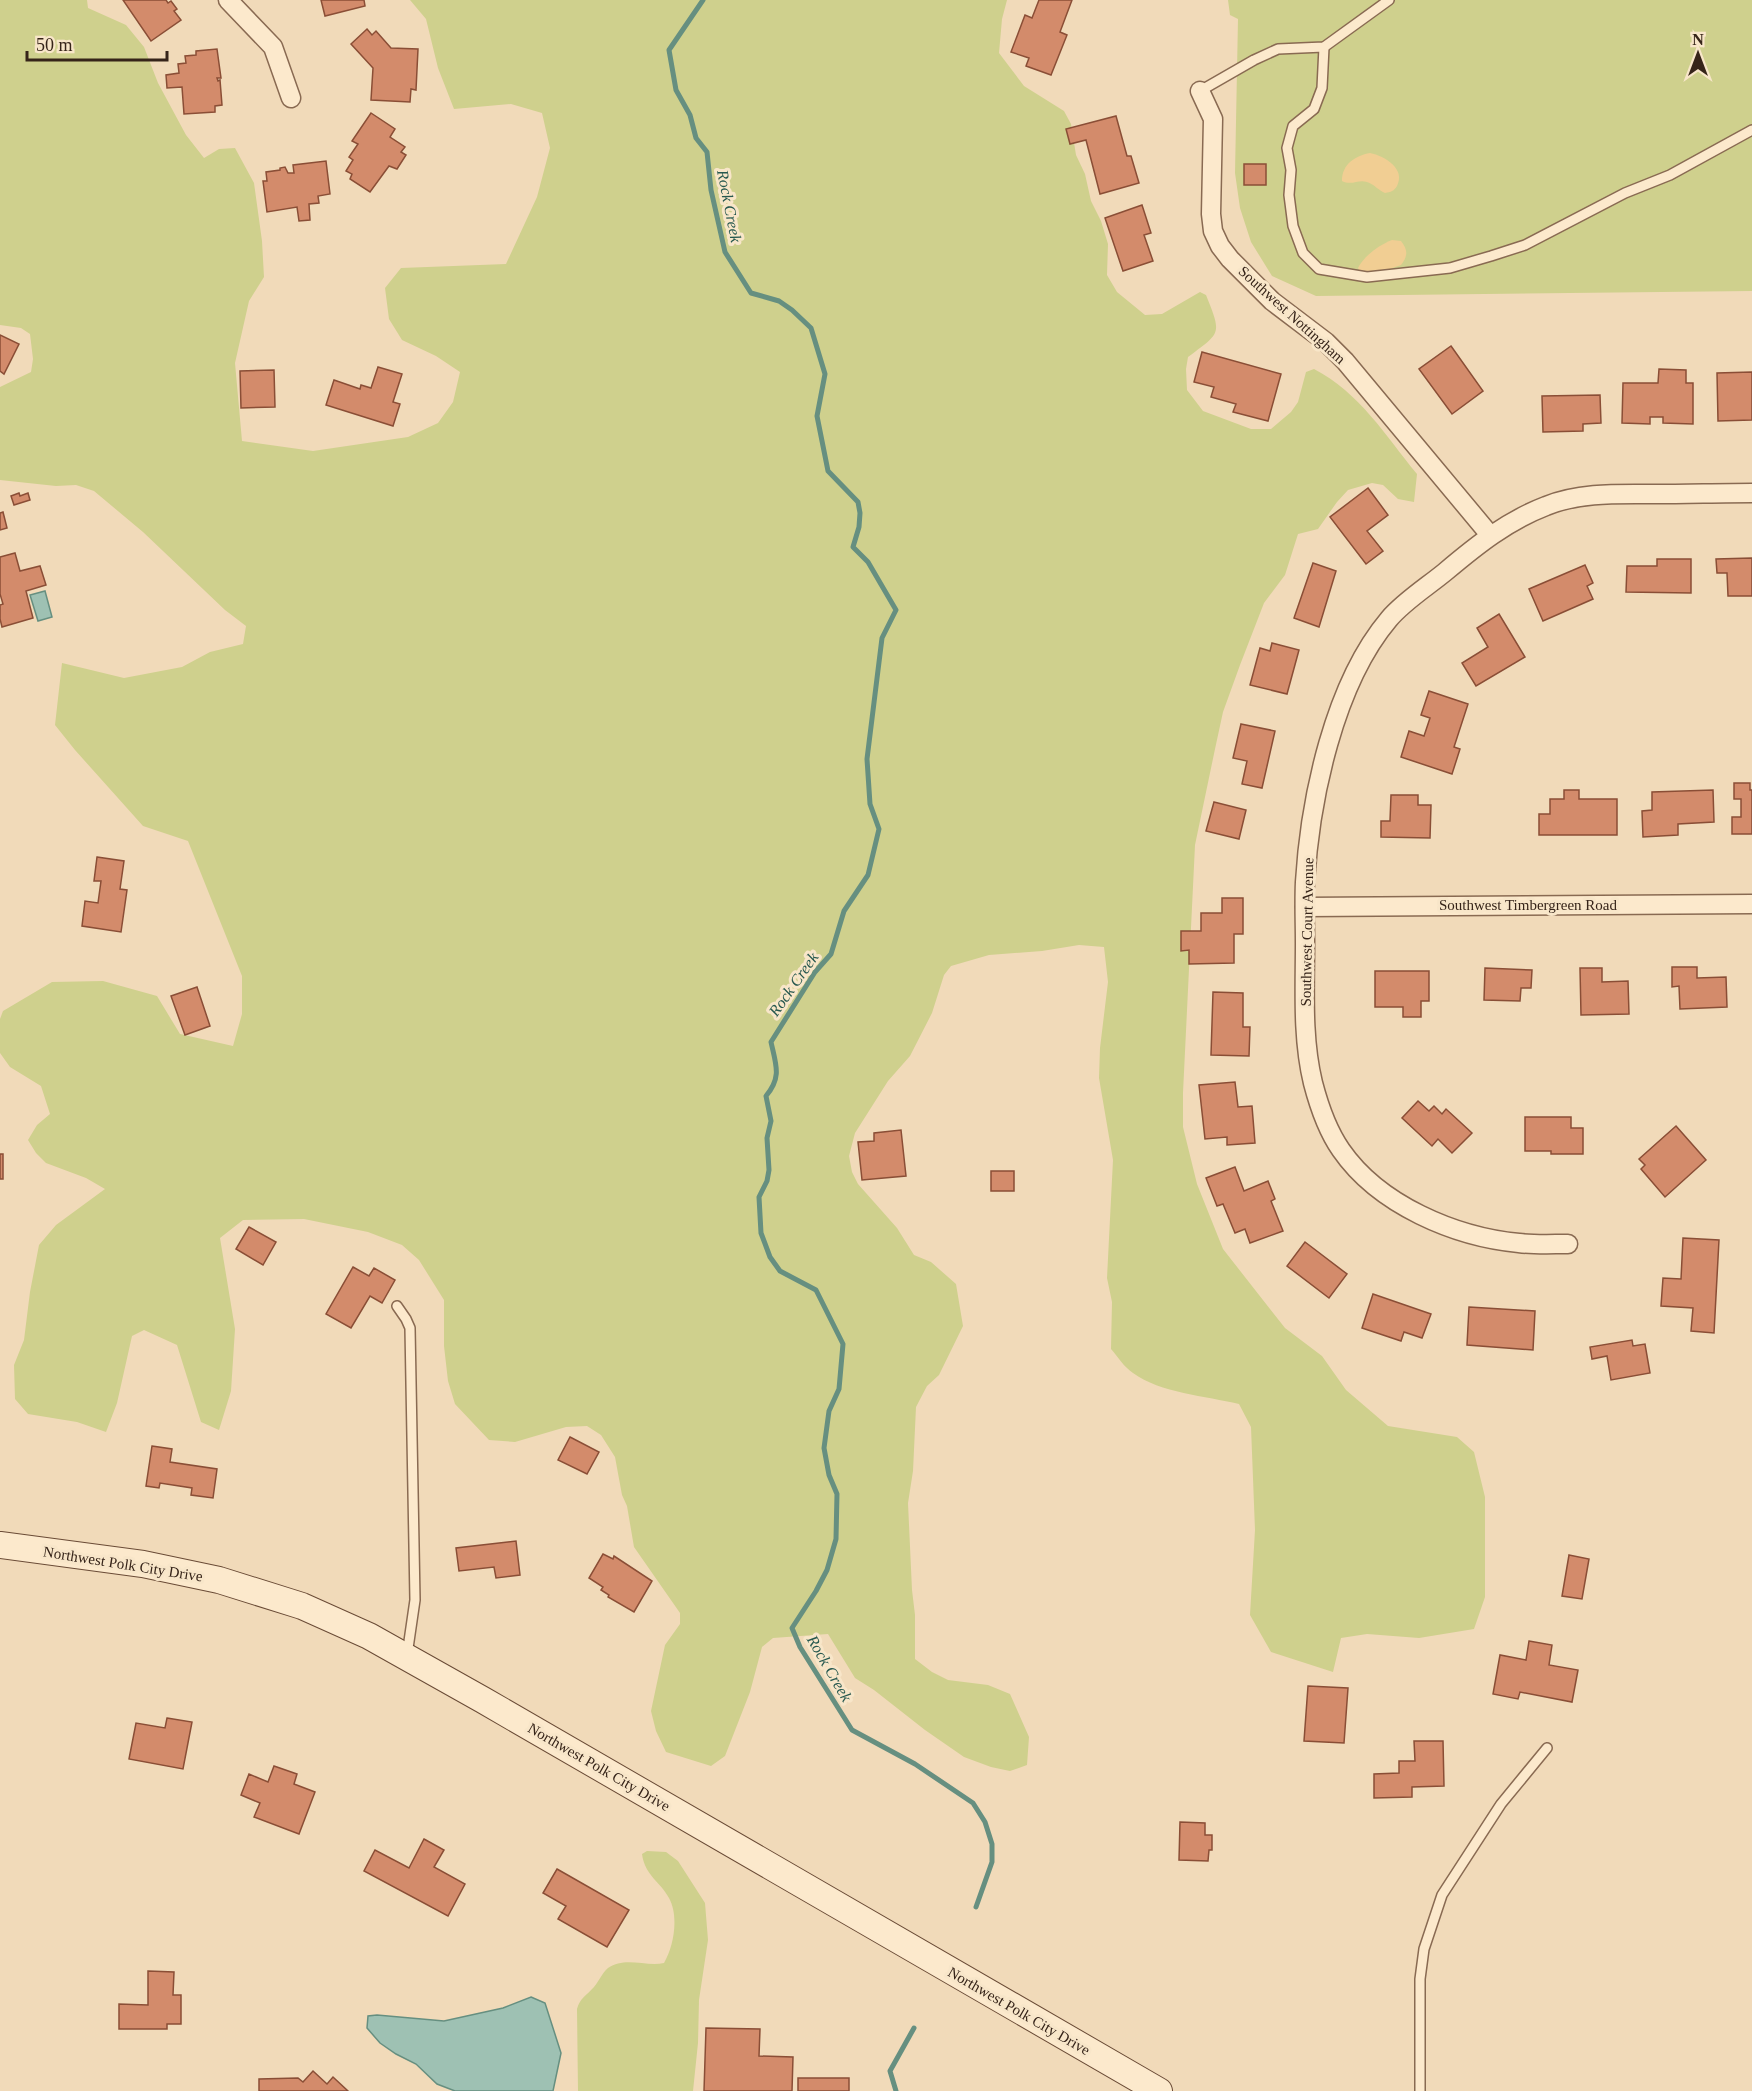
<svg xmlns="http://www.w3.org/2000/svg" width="1752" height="2091" font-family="Georgia,serif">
<rect width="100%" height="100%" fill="#f1dab9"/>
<!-- green -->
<g fill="#cfd08d">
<path d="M0,0H87L88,8L126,25L144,47L158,83L186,135L204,158L219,149L235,148L254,183L262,241L264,277L249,301L235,363L242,441L313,451L408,437L438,423L453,402L460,372L436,356L402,340L389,319L385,288L401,268L506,264L537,197L550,148L542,113L511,104L454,109L438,68L426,19L410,0H1007L1002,19L999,53L1024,86L1064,111L1071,124L1076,155L1085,174L1091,201L1101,221L1108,244L1107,275L1117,292L1145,315L1162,314L1200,292L1206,295C1222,335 1221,332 1188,357L1186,369L1187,390L1203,411L1251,429H1271L1291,412L1298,402L1306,372L1314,369C1360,393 1385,435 1417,474L1414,502L1398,499L1383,485L1372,483L1348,490L1337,502L1318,529L1298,534L1285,575L1264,603L1240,665L1223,712L1215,749L1195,845L1183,1093V1127L1197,1184L1223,1249L1270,1309L1285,1328L1322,1356L1346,1390L1388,1426L1457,1437L1474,1452L1485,1497V1597L1474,1629L1419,1638L1367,1634L1341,1638L1333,1672L1271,1652L1250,1615L1255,1530L1251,1427L1239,1404C1206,1396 1160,1393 1133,1373C1124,1367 1118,1357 1111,1349L1112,1302L1107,1278L1113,1160L1099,1078L1100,1048L1108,982L1104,947L1079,945L1042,951L989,955L951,966L944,975L932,1013L910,1056L888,1081L855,1133L849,1156L852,1172L858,1184L897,1228L914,1255L931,1262L956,1284L963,1326L939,1375L927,1386L916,1407L913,1471L908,1503L912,1590L915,1615V1659L932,1672L948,1680L988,1685L1010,1694L1029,1737L1027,1765L1010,1771L991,1767L964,1757L925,1730L874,1690L855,1678L828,1634L773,1638L762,1647L750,1692L725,1756L711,1766L666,1752L656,1731L651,1711L665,1645L680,1624V1613L634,1547L627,1506L622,1495L615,1457L601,1435L587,1426L566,1427L515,1442L489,1440L455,1404L448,1381L444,1346V1300L419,1260L402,1245L368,1232L304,1219L243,1220L220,1238L235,1329L231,1391L219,1430L201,1422L177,1345L144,1330L132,1336L117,1403L106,1432L77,1422L28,1414L15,1399L14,1365L24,1340L30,1292L39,1245L56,1225L105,1189L86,1178L46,1163L36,1153L28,1140L37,1125L50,1114L41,1086L10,1067L0,1053V1019L3,1011L52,982L103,981L157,996L180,1034L233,1046L242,1014V976L188,841L143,826L75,750L55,725L62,663L124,678L182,667L210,652L243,644L246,626L225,610L143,532L94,491L76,485L56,486L0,480V387L31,372L33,359L30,334L21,328L0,325Z"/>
<polygon points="1228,0 1752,0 1752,291 1316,296 1272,276 1251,242 1240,208 1235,173 1238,19 1230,15"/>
<path d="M647,1851L666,1852L678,1861L705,1903L708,1940L699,2000L698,2043L693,2091H578L577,2009C580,1998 586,1996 594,1987C599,1981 602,1973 608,1968C625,1956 646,1967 664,1963C674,1946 679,1916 669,1898C660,1881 645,1876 642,1854Z"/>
</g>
<!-- sand -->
<g fill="#f1ce93">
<path d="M1370,153C1385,156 1406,169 1397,186C1394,191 1391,192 1385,193C1378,190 1374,184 1367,182C1358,179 1352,186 1342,181C1342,164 1355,156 1370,153Z"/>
<path d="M1392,240L1401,241C1408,250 1408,256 1401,265L1375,274L1360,272L1358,268C1364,256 1379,245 1392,240Z"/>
</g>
<!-- water -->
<g fill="#9ec1b3" stroke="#668f80" stroke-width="1.5">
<polygon points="45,591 52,617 38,621 30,595"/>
<polygon points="531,1997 545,2003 561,2053 553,2091 455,2091 437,2084 416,2064 396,2054 380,2043 367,2028 368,2016 377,2015 444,2021 503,2008"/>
</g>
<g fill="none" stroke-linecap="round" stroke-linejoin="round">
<!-- stream -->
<g stroke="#668f80" stroke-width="5">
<path d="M703,0L669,50L676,90L690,115L696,138L707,152L711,190L725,252L751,293L779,301L792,310L811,328L825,374L817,416L828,471L858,502L860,513L859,527L853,547L868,562L896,610L882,638L867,759L870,804L879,829L868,875L844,911L831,954L815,972L771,1042C776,1065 782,1077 766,1096L771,1121L767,1138L769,1170L767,1181L759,1197L761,1233L770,1257L780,1271L816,1290L843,1344L839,1389L829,1411L824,1448L829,1475L837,1494L836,1539L827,1570L816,1591L792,1628L800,1647L852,1730L915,1764L973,1803L985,1822L992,1844V1862L976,1907"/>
<polyline points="896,2091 890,2071 914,2028"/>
</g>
</g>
<!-- building -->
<g fill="#d38b6b" stroke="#8a4e36" stroke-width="1.5">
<polygon points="123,0 166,0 168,3 171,1 177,9 174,11 181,20 151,41"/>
<polygon points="321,0 364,0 365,6 325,16"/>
<polygon points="1039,0 1072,0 1060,32 1067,35 1051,75 1026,66 1029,58 1011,52 1025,15 1032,18"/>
<polygon points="367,29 372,35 376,31 391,48 418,49 416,90 411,89 410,102 371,100 373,68 351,44"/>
<polygon points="217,49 221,78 217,78 218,81 220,80 222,105 215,106 215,112 184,114 182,87 167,88 166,75 179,73 178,64 186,63 185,56 196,55 196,51"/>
<polygon points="371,113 395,129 390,137 405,147 401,152 406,155 397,169 389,166 370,192 350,179 352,174 346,171 353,160 349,157 358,144 352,141"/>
<polygon points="1116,116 1127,156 1131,156 1139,183 1100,194 1086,140 1070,144 1066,129"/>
<polygon points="326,161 330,194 318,196 319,203 309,204 310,220 299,221 297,207 267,212 263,181 267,181 266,172 280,170 280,168 285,167 288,173 294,173 293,165"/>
<rect x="1244" y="164" width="22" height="21"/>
<polygon points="1142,205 1151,233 1144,235 1153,261 1123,271 1105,218"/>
<polygon points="0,335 19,344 4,374 0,371"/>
<polygon points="1451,346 1483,391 1452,414 1419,369"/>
<polygon points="1202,352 1281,374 1268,421 1233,412 1236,404 1211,397 1214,387 1194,382"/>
<polygon points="378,367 402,374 393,402 400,404 393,426 326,405 334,380 360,389 361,385 371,388"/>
<polygon points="1659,369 1686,370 1686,383 1693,383 1693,424 1663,423 1663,417 1650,417 1650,424 1622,423 1623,383 1658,383"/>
<polygon points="274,370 275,407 241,408 240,371"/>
<polygon points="1752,372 1752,420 1718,421 1717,373"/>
<polygon points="1600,395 1601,423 1583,424 1583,431 1543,432 1542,396"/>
<polygon points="1368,488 1388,515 1367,531 1383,551 1366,564 1330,517"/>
<polygon points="19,493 20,496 28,493 30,500 14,505 11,496"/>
<polygon points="3,512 7,528 0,530 0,513"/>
<polygon points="15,553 20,571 40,566 46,585 26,591 33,618 2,627 0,619 0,605 3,604 0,594 0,557"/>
<polygon points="1752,558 1752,596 1728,596 1727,573 1717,573 1716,559"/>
<polygon points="1657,559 1691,559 1691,593 1626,592 1627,566 1657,566"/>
<polygon points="1313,563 1336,571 1319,627 1294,618"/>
<polygon points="1585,565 1593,583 1587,586 1593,599 1543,621 1529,589"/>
<polygon points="1499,614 1525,657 1476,686 1462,663 1488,647 1477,628"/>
<polygon points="1272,643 1299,650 1287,694 1250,685 1260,648 1270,651"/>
<polygon points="1429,691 1468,704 1454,747 1460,749 1452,774 1401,757 1409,731 1424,736 1430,718 1421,715"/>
<polygon points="1241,724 1275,731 1262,788 1242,784 1247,761 1233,758"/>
<polygon points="1734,783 1750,783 1750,790 1752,790 1752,834 1732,834 1732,817 1741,817 1741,799 1734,799"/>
<polygon points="1564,790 1579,790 1579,799 1617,799 1617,835 1539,835 1539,814 1550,814 1550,799 1564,799"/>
<polygon points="1713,790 1714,822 1678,824 1678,835 1643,837 1642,811 1652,810 1652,792"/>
<polygon points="1391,795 1418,795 1418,805 1431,805 1430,838 1381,837 1381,821 1390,821"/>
<polygon points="1214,802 1246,810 1239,839 1206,831"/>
<polygon points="97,857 124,861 120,889 127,890 121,932 82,926 85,901 98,903 101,881 94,881"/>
<polygon points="1222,898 1243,898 1243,934 1234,934 1234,963 1189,964 1189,950 1181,951 1181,931 1201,931 1201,913 1222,913"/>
<polygon points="1672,967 1697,967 1697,978 1726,977 1727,1007 1680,1009 1679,986 1672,987"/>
<polygon points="1485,968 1532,970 1531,988 1521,988 1520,1001 1484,1000"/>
<polygon points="1580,968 1602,968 1602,982 1628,981 1629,1014 1581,1015"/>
<polygon points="1375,971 1429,971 1429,1001 1421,1001 1421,1017 1403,1017 1403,1007 1375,1007"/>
<polygon points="197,987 210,1026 185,1035 171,996"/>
<polygon points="1213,992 1243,993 1243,1027 1250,1027 1249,1056 1211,1055"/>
<polygon points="1235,1082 1238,1107 1252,1106 1255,1143 1227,1145 1227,1137 1205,1139 1199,1085"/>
<polygon points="1418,1101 1429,1111 1434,1106 1442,1114 1446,1109 1472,1133 1452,1153 1438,1139 1432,1146 1402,1118"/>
<polygon points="1525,1117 1571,1117 1571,1128 1583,1128 1583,1154 1551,1154 1551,1151 1525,1151"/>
<polygon points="1676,1126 1706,1160 1665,1197 1641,1169 1645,1165 1639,1159"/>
<polygon points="901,1130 906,1176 862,1180 858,1142 874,1141 874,1133"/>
<rect x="0" y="1154" width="3" height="25"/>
<polygon points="1235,1167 1244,1191 1268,1181 1275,1199 1271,1201 1283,1231 1250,1243 1245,1229 1235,1233 1223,1204 1217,1206 1206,1178"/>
<rect x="991" y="1171" width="23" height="20"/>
<polygon points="249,1227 276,1242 263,1265 236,1249"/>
<polygon points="1683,1238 1719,1240 1714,1333 1691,1331 1693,1308 1661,1306 1663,1278 1681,1279"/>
<polygon points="1305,1242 1347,1274 1329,1298 1287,1266"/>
<polygon points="353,1267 369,1276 374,1268 395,1280 382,1303 370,1296 351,1328 326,1314"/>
<polygon points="1373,1294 1431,1314 1422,1338 1404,1332 1401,1341 1362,1328"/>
<polygon points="1469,1307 1535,1311 1533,1350 1467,1345"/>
<polygon points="1632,1340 1633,1346 1645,1344 1650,1373 1611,1380 1607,1356 1592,1359 1590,1347"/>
<polygon points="570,1437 599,1452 587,1474 558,1460"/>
<polygon points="152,1446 172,1449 170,1462 217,1469 213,1498 191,1495 192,1488 160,1483 159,1488 146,1486"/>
<polygon points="516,1541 520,1575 496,1578 494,1567 459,1571 456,1548"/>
<polygon points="603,1554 613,1559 614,1556 652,1581 634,1612 608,1597 609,1595 601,1590 603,1587 589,1578"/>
<polygon points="1569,1555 1589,1559 1582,1599 1562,1596"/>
<polygon points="1529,1641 1552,1645 1549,1665 1578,1670 1572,1702 1520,1692 1518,1699 1493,1694 1500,1655 1526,1660"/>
<polygon points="1308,1686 1348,1688 1344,1743 1304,1741"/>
<polygon points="167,1718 192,1722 183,1769 129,1759 136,1723 165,1728"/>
<polygon points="1414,1741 1443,1741 1444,1786 1412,1787 1412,1797 1374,1798 1374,1774 1399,1773 1399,1761 1415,1761"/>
<polygon points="274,1766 297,1774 294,1784 315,1792 299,1834 254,1817 260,1803 241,1795 249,1774 268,1782"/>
<polygon points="1180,1822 1205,1823 1205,1835 1212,1835 1212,1850 1209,1850 1208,1861 1179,1860"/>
<polygon points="424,1839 444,1850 434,1867 465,1884 448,1916 364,1871 375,1850 409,1868"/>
<polygon points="557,1869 629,1910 607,1947 558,1919 566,1906 543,1893"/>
<polygon points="148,1971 174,1972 173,1995 181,1995 181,2024 167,2024 167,2029 119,2029 119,2004 148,2005"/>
<polygon points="706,2028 760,2029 759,2056 793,2057 792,2091 704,2091"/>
<polygon points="313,2071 327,2084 333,2077 348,2091 259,2091 259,2079 298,2078 303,2082"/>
<rect x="798" y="2078" width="51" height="13"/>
</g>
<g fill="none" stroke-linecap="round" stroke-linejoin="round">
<defs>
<g id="lane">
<polyline points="1324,47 1322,88 1314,109 1293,126 1287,148 1291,170 1289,195 1293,226 1303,253 1319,269 1367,277 1450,268 1491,256 1525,245 1625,193 1670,175 1752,130"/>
<polyline points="1200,91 1254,60 1278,49 1324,47 1389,0"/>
<polyline points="397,1306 406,1319 410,1328 415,1600 407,1655"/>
<polyline points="1420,2091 1420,1979 1424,1949 1442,1895 1501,1804 1547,1748"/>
</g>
<g id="street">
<polyline points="228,0 273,47 291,98"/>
<polyline points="1200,91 1213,119 1211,214 1213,231 1220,246 1230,259 1272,301 1326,342 1345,361 1490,535"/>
<polyline points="1305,907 1752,904"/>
<path d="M1568,1244C1552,1244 1535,1245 1519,1243C1455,1237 1379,1205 1341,1150C1327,1130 1319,1106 1313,1083C1302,1038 1305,989 1305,943C1305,923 1304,903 1305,882C1310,799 1334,684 1389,619C1403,602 1428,586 1445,572C1477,545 1507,521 1546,506C1580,492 1619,494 1655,494C1687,494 1720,493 1752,493"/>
</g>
<polyline id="secondary" points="0,1545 143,1564 219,1580 302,1606 369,1636 483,1700 1159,2091"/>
</defs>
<!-- lane casing -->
<use href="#lane" stroke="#896a52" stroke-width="12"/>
<!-- street casing -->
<use href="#street" stroke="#896a52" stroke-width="21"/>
<!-- secondary casing -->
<use href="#secondary" stroke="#6a4b36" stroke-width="28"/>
<!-- lane -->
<use href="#lane" stroke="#fce9cc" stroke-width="9"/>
<!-- street -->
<use href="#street" stroke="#fce9cc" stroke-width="18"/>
<!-- secondary -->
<use href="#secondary" stroke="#fce9cc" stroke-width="26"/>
</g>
<g text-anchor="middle" stroke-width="6" stroke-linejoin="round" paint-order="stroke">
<!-- street labels -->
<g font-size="15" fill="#362419" stroke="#f8e6c9">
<text transform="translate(1292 315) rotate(42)" y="5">Southwest Nottingham</text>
<text x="1528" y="910">Southwest Timbergreen Road</text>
<text transform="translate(1307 932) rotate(-89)" y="5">Southwest Court Avenue</text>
<text transform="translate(123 1564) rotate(9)" y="5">Northwest Polk City Drive</text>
<text transform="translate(599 1767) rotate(30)" y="5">Northwest Polk City Drive</text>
<text transform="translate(1019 2011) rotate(30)" y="5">Northwest Polk City Drive</text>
</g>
<!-- water labels -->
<g font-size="16" font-style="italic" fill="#27584f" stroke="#f8e6c9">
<text transform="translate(730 206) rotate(79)" y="6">Rock Creek</text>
<text transform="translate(793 984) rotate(-55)" y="6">Rock Creek</text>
<text transform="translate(830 1668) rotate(60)" y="6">Rock Creek</text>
</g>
</g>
<!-- north arrow -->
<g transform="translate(1698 54)" stroke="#f8e6c9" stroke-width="4.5" paint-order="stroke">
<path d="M0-4.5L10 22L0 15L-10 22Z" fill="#362419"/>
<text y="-9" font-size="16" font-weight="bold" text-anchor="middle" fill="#362419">N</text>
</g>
<!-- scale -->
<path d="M27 51v9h140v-9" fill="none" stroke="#362419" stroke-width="3"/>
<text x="36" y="51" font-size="18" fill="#362419" stroke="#f8e6c9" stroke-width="4.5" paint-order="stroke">50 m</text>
</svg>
